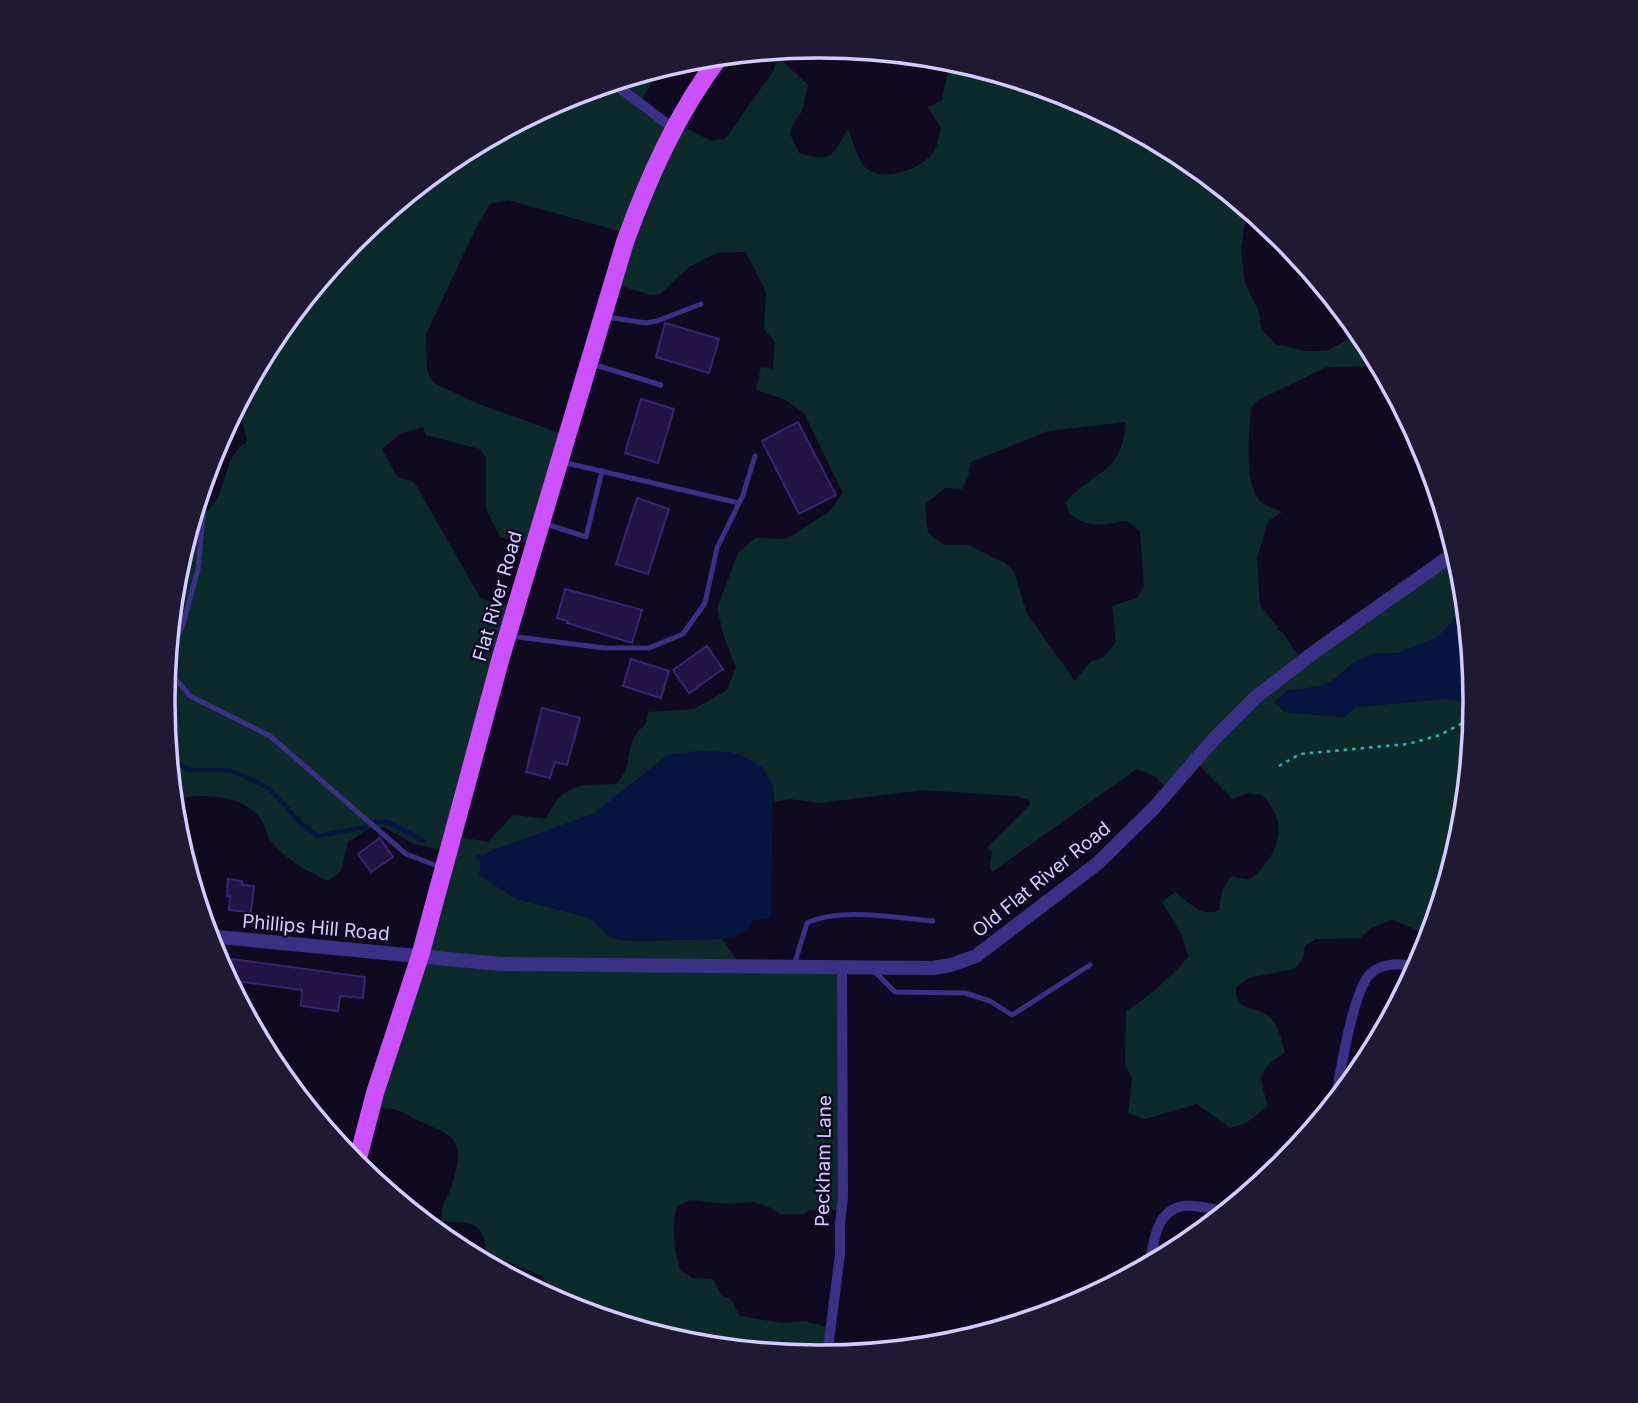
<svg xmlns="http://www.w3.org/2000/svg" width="1638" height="1403" font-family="Inter,sans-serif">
<rect width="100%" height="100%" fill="#100a21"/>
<!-- green -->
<path fill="#0d2a2b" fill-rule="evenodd" d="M950,59L1070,96L1184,156L1245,206L1246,214L1241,251L1245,283L1258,310L1262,330L1275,344L1306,351H1326L1350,339L1359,331L1380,366L1327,367L1258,400L1251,407C1249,431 1243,484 1261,502C1266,506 1275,509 1282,512L1268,521L1257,558L1260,605L1278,628L1276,629L1282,632L1302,661L1456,553L1462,574L1465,601L1454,620L1438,637L1398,653H1376L1353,663L1336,678L1322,686L1286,691L1284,712L1344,717L1356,707L1444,699L1462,701L1474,711L1462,830L1430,935L1392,920L1371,928L1360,938L1316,939L1305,946L1303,959L1295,969L1251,977L1236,987C1235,1014 1255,1004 1270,1017C1279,1026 1281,1040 1285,1052C1256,1074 1258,1072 1268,1106L1246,1123L1230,1128L1197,1104L1145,1119L1128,1113L1132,1078L1125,1065L1126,1011C1140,1004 1182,968 1188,956L1182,935L1162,902L1175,892C1188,902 1202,918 1219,910L1222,890L1231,876C1236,877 1244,879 1248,879C1256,877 1261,870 1265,864C1284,841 1283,816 1262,795L1248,793L1233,799L1198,764L1170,791L1154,776L1137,769L992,872L990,867L992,852L987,848L1030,805L1029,800L1015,796L924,790L819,803L790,799L774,802L773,786L668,755L595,813L489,852L481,858L514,898L590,918L611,938L632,941L722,939L740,964L844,968L841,1210H810L803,1214H779L771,1208L754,1202L728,1204L690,1200L677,1207C671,1227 674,1252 681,1271L693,1278L713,1279L722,1296L731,1299L740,1316L782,1323L804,1321L830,1328L827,1357L734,1349C721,1339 701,1337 686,1343L568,1307L546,1296L548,1288L542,1276L504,1260L487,1257C484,1221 474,1223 442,1221C440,1203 447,1201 452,1185C464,1146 460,1137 423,1123C401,1114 405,1108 377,1108L448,851L414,844L384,827H371L348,842L341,871L328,881C308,871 285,860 271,841C266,834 265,824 259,817C240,793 200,794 173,799L163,701L176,573L192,518C233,508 217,457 247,442L242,418L235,410L274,337L355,237L455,156L568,95L660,68L642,99V105L711,141L726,138L772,73L777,62L782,61L808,85L802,111L792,126L790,134L799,153C833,163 831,157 848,129C853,140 858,162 867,169C884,183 925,168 935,150C938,144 939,135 941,128L928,107L942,100ZM508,200L629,234L615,284L651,295L660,294L689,267L717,253L746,252L766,292L764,329L775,342L773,369L761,367L756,390L784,399L804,413L843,493L829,512L786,539L755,538L738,553L717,608L724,637L736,667L727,690L694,709L648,712C647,728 642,725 635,736C626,753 632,768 616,784C578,786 565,781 546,819L513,815L488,842L454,836L516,607L481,599L417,487L412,481L397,477L382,449L400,434L423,427L426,435L480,449L486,458V509L500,537L535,545L565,435L476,403L434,383L427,371L426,334L474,232L490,204ZM1126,422C1122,476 1094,469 1066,502L1068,512C1088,530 1102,524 1127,521L1140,531L1144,586L1137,598L1112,606L1116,642L1104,657L1090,662L1075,681L1027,614L1014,572L1005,563L968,545H944L928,533L925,504L945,488L962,489L968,477L971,462L1048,431Z"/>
<!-- water -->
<g fill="#041540">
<polygon points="1465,601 1474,711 1462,701 1444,699 1356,707 1344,717 1284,712 1274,702 1286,691 1322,686 1336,678 1353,663 1376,653 1398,653 1438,637 1454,620"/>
<polygon points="697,751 731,752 745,757 762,767 773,786 771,914 768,918 754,920 747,931 738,934 736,938 632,941 611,938 590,918 514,898 479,875 481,858 489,852 595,813 668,755"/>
</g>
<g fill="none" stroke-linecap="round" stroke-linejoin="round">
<!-- stream -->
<g stroke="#041540" stroke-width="4.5">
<polyline points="168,756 188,770 230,770 269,788 301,823 318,836 365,827"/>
<polyline points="376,822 388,822 424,841"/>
<polyline points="477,857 481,858"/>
</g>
</g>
<!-- building -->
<g fill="#211444" stroke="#392472" stroke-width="2">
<polygon points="665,323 719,339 709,373 656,357"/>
<polygon points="641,399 674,409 658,463 625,453"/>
<polygon points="798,422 836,495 799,514 762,441"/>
<polygon points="637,498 669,509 648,574 616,564"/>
<polygon points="565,589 642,610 632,643 567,623 568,621 557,618"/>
<polygon points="707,646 723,669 689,693 673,670"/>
<polygon points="631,659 669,671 661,698 623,686"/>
<polygon points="542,708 580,718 567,765 555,762 550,778 526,772"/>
<polygon points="380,838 393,857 371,872 358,854"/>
<polygon points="228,879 242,881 242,885 254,886 251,912 229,910 230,896 227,896"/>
<polygon points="232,959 365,977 363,998 340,996 338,1011 301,1006 302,990 229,980"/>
</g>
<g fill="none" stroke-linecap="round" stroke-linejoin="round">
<!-- path -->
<polyline stroke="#20bbbd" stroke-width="2.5" stroke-dasharray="3.5 5" stroke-linecap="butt" points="1279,766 1300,754 1408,744 1440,735 1472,718"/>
<!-- service -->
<g stroke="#3a3085" stroke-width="5">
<polyline points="607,317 646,323 657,321 701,304"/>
<polyline points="592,364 661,385"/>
<polyline points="562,462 739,503"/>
<polyline points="204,481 205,497 198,569 184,621 169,660 174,677 190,696 270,736 406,854 440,867"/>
<polyline points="543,523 586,537 602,471"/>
<polyline points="510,636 604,648 649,648 683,634 705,603 717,548 743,495 755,456"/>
<path d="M794,965L807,923C841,907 895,918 933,921"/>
<polyline points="874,971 895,992 965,993 990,1001 1012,1015 1090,965"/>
</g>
<!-- minor -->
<g stroke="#3a3085" stroke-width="10">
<polyline points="612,82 674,129"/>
<path d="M1335,1101C1340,1074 1353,991 1370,974C1382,962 1403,963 1417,967"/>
<path d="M1149,1265C1154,1243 1155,1211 1183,1206C1196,1204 1214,1210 1228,1211"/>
<polyline points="827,1357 840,1254 840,1223 843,1197 842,966"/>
</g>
<!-- tertiary -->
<polyline stroke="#3a3085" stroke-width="14" points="208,936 501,964 933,968 951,965 976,956 1098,863 1154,808 1214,739 1256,697 1317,650 1456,552"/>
<!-- primary -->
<path stroke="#cb51ff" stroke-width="18" d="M356,1166L375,1093L420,956L501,657L625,242C649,176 678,111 721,55"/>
</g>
<g text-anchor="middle" stroke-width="5" stroke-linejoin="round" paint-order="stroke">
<!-- street labels -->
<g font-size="19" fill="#d4caff" stroke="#100a21">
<text transform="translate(497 596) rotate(-74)" y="7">Flat River Road</text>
<text transform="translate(1041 879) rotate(-39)" y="7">Old Flat River Road</text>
<text transform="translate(316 927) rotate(5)" y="7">Phillips Hill Road</text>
<text transform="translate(823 1161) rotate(-89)" y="7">Peckham Lane</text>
</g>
</g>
<!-- crop -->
<path d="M0 0H1638V1403H0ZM818 58H820A643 643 0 0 1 1463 701V702A643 643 0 0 1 820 1345H818A643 643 0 0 1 175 702V701A643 643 0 0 1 818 58Z" fill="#201933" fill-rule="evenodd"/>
<path fill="none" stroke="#d4caff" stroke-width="3.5" d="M818 58H820A643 643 0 0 1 1463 701V702A643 643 0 0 1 820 1345H818A643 643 0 0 1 175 702V701A643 643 0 0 1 818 58Z"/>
</svg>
